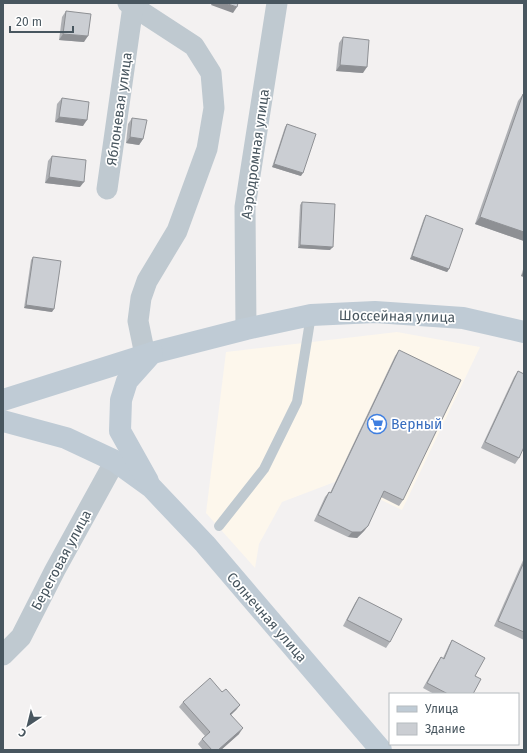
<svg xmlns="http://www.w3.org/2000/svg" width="527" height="753" font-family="'Fira Sans',sans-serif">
<rect width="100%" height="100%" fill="#f3f1f1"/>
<!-- commercial -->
<polygon fill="#fdf7ec" points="397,332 480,347 402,510 340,480 282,502 259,544 255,568 206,513 226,352"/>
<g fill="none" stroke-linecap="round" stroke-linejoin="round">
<!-- lane -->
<polyline stroke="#bfc9d0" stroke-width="10" points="219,526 264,469 297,402 311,315"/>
<!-- street -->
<g stroke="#bfc9d0" stroke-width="21">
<polyline points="128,3 194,46 211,73 214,108 207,149 177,231 147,281 141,298 138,321 145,355"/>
<polyline points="107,189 133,6"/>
<polyline points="246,329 245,207 277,3"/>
<polyline points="3,655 21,637 55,570 115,461"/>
</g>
<!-- secondary -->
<g stroke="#bfcbd5" stroke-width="22">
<polyline points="3,400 152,353 246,329 311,315 375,312 463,318 524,332"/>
<polyline points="3,421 66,438 115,461 151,487 205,544 381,750"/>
<polyline points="148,481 120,431 121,400 127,381 152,353"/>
</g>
</g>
<!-- wall -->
<g fill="#afb1b5">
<polygon points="66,11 84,42 59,40 62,17"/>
<polygon points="343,37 363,73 336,71 339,43"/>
<polygon points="523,94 524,241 475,224 518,101"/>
<polygon points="62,98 83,126 55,122 57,104"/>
<polygon points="132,118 143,139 139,145 126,143 128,124"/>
<polygon points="287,124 301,176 272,167 285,127"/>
<polygon points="52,156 80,187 45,183 48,161"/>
<polygon points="302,202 330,250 298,248 300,205"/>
<polygon points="426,215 449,269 447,272 410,259 424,218"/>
<polygon points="33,257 52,312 24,308 31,260"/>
<polygon points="524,266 524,277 521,276"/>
<polygon points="399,350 403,500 399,506 381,497 368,526 364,531 357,538 348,537 314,521 325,497 329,492 330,493 395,356"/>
<polygon points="518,371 519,458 515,464 481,448 514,377"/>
<polygon points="524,558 524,640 494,626"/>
<polygon points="359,597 390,642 386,648 343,626 355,603"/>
<polygon points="452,640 475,676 473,694 434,694 423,688 437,663 441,657 443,658 449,645"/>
<polygon points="222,692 240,705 236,710 231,715 239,734 221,750 203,750 198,744 202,739 205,736 179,707 183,702"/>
</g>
<!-- shaded-wall -->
<g fill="#8e9094">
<polygon points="212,3 225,3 237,7 233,13 211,5"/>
<polygon points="63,34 88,36 84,42 59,40"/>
<polygon points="340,65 367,67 363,73 336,71"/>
<polygon points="59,117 87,120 83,126 55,122"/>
<polygon points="130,137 143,139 139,145 126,143"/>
<polygon points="274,164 303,173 301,176 272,167"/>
<polygon points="49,177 84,182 80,187 45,183"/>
<polygon points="480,217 524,232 524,241 475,224"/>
<polygon points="300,245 333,247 330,250 298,248"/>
<polygon points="412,256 449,269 447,272 410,259"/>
<polygon points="524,271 524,277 521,276"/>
<polygon points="26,305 54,309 52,312 24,308"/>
<polygon points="368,526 364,531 357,538 348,537 352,532"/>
<polygon points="240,705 236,710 226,719 230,714"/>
<polygon points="243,728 239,734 221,750 218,750"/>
</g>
<!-- building -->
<g fill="#cbced3" stroke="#8e9094">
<polygon points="225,3 238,3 237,7"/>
<polygon points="66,11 91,14 88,36 63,34"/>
<polygon points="343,37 369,40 367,67 340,65"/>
<polygon points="523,94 524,94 524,232 480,217"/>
<polygon points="62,98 89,102 87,120 59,117"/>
<polygon points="132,118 147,120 143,139 130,137"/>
<polygon points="287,124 316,134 303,173 274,164"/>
<polygon points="52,156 86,160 84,182 49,177"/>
<polygon points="302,202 335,204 333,247 300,245"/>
<polygon points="426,215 463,229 449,269 412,256"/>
<polygon points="33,257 61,261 54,309 26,305"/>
<polygon points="399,350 461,380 403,500 384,491 368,526 361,532 352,532 318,515 329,492 331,493"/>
<polygon points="518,371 524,374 524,447 519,458 485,442"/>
<polygon points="524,562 524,632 498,621"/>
<polygon points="359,597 402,619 390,642 347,620"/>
<polygon points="452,640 485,658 475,676 481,679 473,694 448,694 427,683 441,657 444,659"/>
<polygon points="210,678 222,692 226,689 240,705 230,714 243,728 218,750 212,750 202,739 210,732 183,702"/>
</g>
<!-- icons -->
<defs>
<symbol id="supermarket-ring" viewBox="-11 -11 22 22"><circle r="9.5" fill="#fff" stroke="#3f7fe0" stroke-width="1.5"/><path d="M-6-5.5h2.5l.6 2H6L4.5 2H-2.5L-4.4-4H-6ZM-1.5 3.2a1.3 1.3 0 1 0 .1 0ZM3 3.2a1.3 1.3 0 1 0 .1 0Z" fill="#3f7fe0"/></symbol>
</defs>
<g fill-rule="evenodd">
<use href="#supermarket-ring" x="366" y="413" width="22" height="22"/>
</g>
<g text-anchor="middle" stroke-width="3.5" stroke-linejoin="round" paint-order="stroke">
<!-- street labels -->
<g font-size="14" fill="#48565f" stroke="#fff">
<text transform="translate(119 109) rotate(-82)" y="5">Яблоневая улица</text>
<text transform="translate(255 154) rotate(-82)" y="5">Аэродромная улица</text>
<text transform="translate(397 316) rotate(1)" y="5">Шоссейная улица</text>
<text transform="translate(61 560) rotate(-62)" y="5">Береговая улица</text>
<text transform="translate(267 617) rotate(49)" y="5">Солнечная улица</text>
</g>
<!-- shop labels -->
<g font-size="14" fill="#366cbe" stroke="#fff" text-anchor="start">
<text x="391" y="429">Верный</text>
</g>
</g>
<!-- border -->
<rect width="527" height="753" fill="none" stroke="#48565f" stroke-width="8"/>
<!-- legend -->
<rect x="389" y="693" width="130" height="52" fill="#ffffff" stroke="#b6bbbf"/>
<rect x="397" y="706" width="20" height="6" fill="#bfcbd5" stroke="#b6bbbf"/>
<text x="425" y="713" font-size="12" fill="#48565f">Улица</text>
<rect x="397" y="723" width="20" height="12" fill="#cbced3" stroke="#b6bbbf"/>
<text x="425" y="733" font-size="12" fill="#48565f">Здание</text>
<!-- north arrow -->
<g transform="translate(28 725) rotate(215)" stroke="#ffffff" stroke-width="3" paint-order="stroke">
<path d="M0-3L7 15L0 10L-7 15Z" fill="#48565f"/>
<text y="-6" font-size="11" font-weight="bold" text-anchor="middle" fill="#48565f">С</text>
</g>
<!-- scale -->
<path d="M10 26v6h63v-6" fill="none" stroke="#48565f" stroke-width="2"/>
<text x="16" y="26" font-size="12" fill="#48565f" stroke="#ffffff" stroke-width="3" paint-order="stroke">20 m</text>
</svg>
